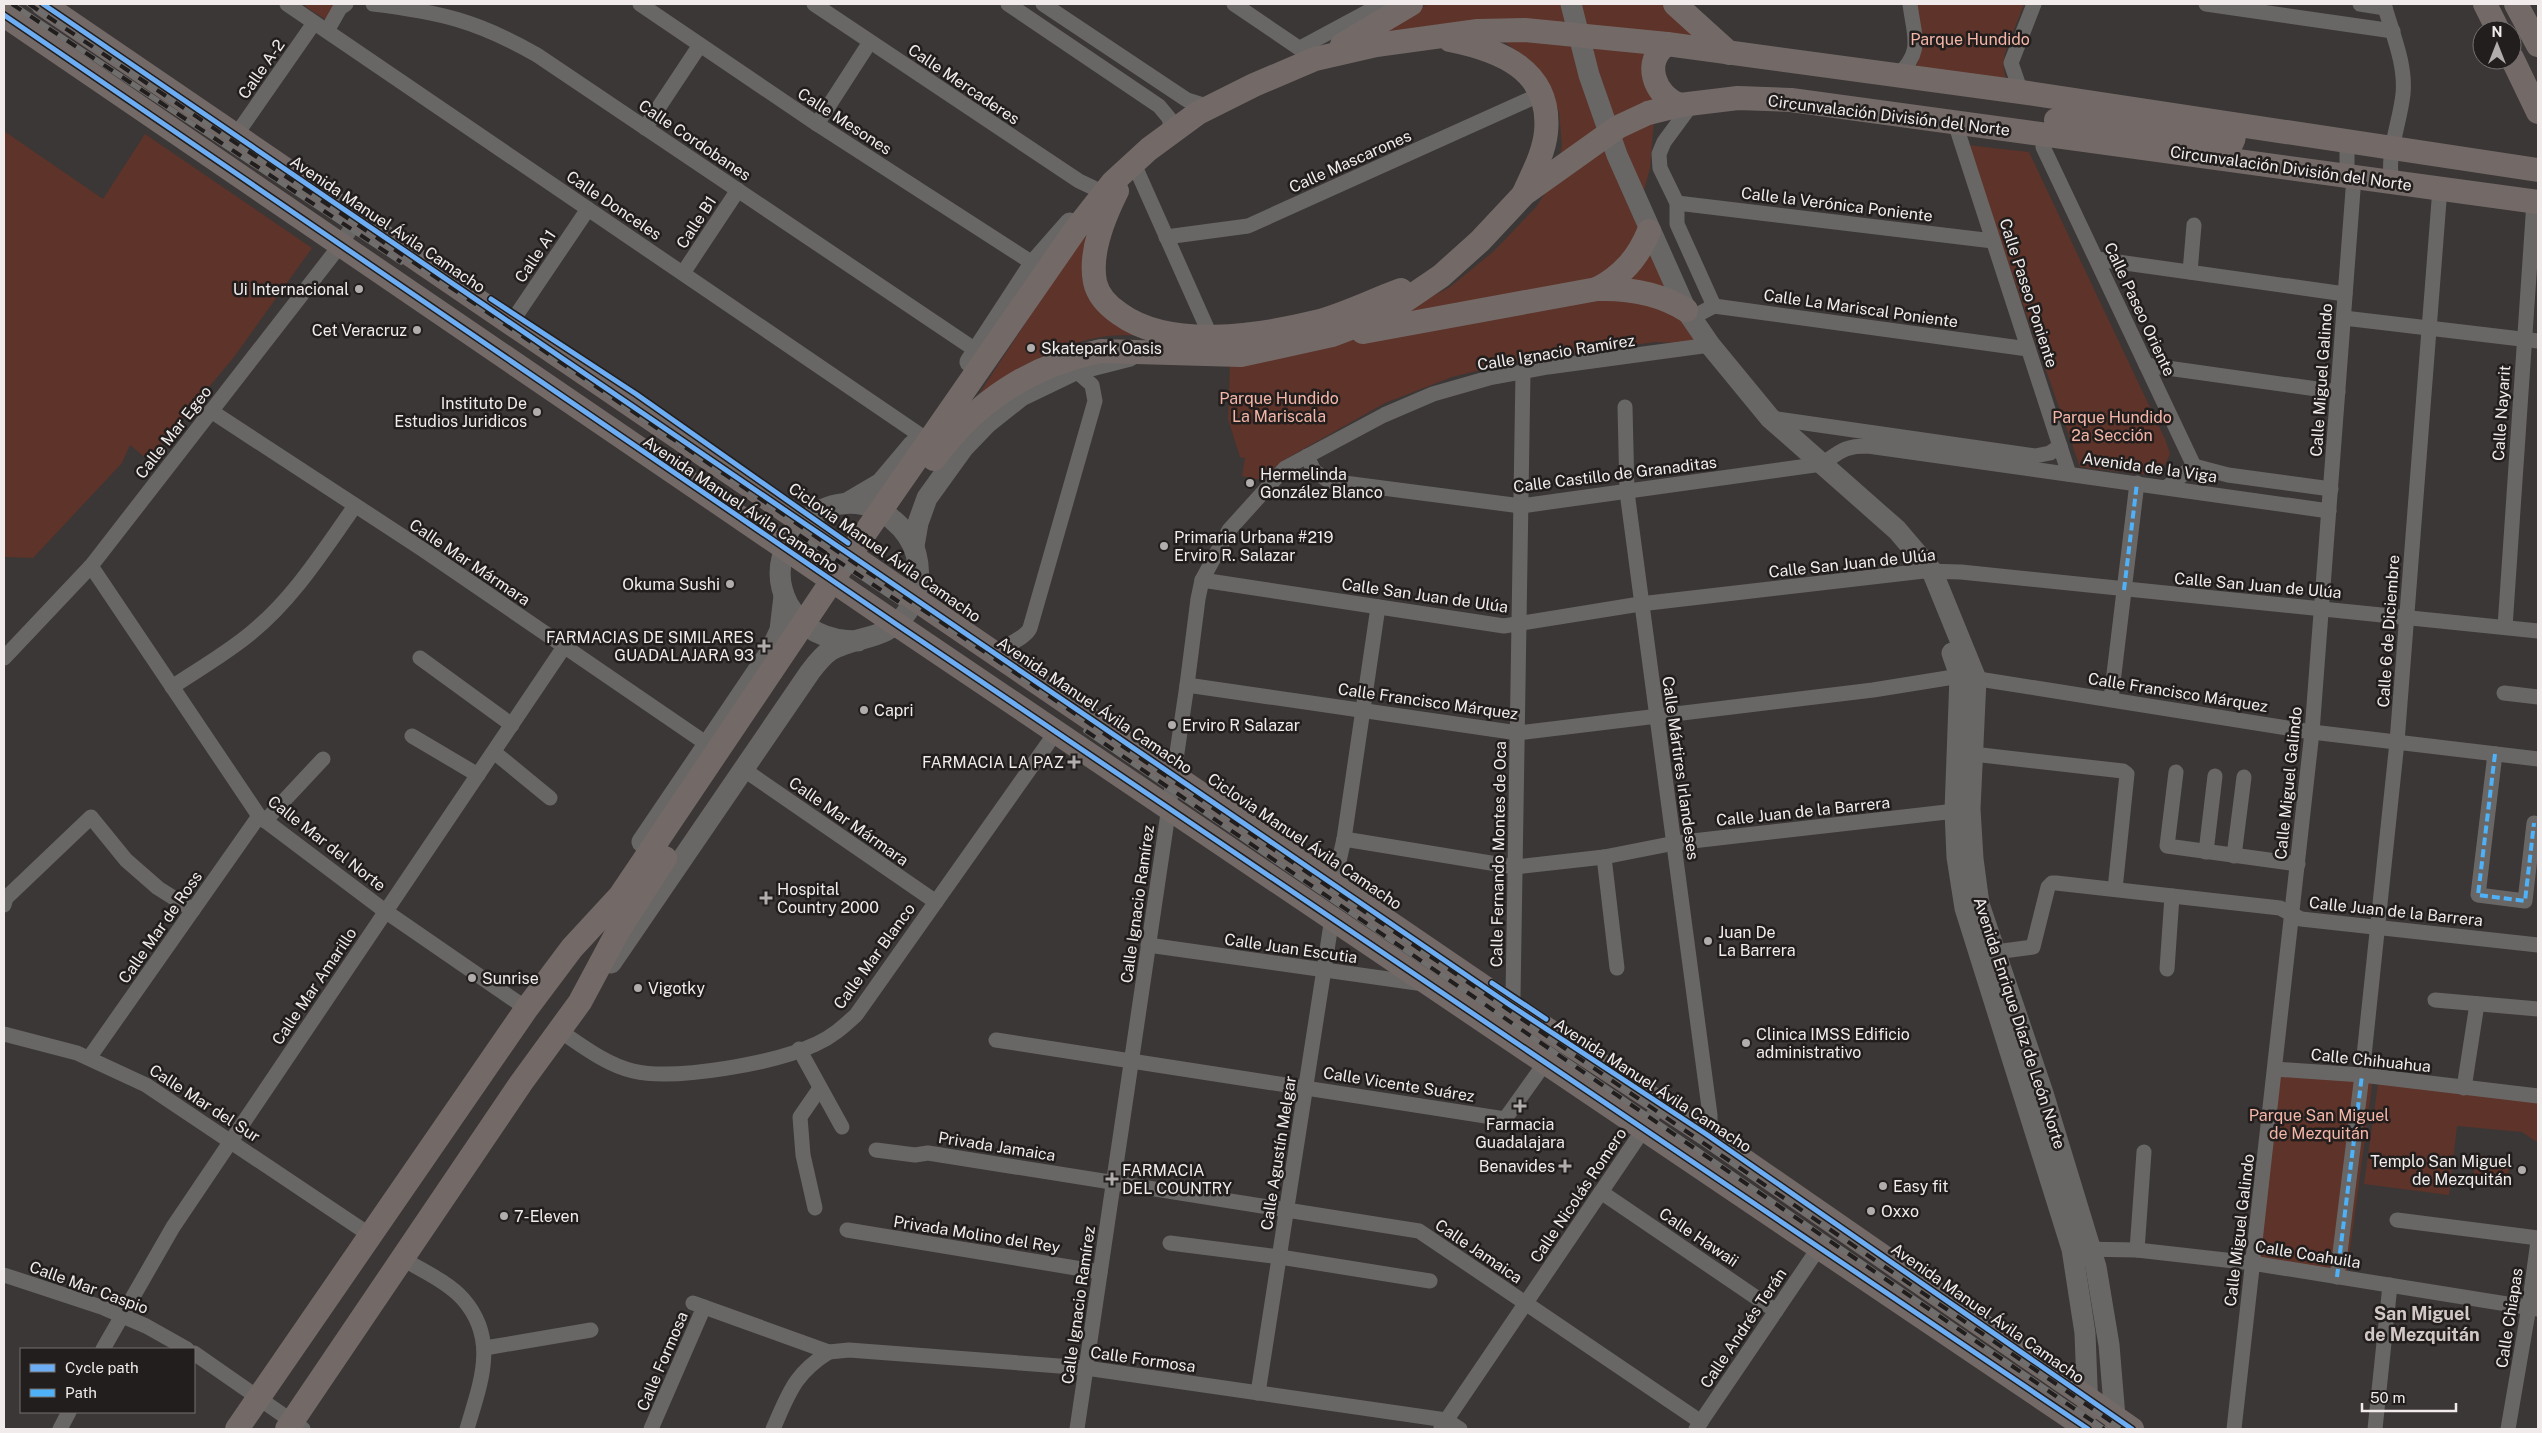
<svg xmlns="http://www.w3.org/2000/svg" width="2542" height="1433" font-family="'Public Sans',sans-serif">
<rect width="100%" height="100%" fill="#3b3736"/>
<!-- green -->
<g fill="#5e3329">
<polygon points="305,4 335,4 331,17 325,19 306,7"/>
<polygon points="1428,4 1668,4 1701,35 1671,37 1656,97 1650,168 1637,217 1705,344 1655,342 1518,361 1452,377 1385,403 1282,461 1261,480 1242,476 1245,458 1240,457 1228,419 1230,363 1399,314 1450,287 1494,251 1536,207 1555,178 1562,146 1559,112 1550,91 1525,57 1503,41 1443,24 1391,31 1365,38"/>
<polygon points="1914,4 2024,4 2005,53 2003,65 2006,80 1916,67 1920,52"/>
<polygon points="4,131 103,199 145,134 312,248 234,357 148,460 130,445 122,463 33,558 4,557"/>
<polygon points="1967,145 2029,152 2165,439 2170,454 2162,471 2150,475 2080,467"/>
<path d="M1098,223L1090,286L1156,335C1138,336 1118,334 1101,337C1056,345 1016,368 979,394L1074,249Z"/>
<polygon points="2278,1070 2373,1079 2347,1272 2258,1258"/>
<polygon points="2378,1084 2536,1102 2538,1105 2537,1142 2522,1132 2457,1126 2449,1195 2364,1184"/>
<polygon points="2476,1155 2510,1158 2507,1185 2473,1181"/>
</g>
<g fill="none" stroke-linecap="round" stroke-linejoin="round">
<!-- street -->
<g stroke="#696766" stroke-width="15">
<polyline points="287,4 920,435"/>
<path d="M373,4C440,12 478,21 537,55L977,351"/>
<polyline points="640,4 817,124 1034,264"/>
<polyline points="814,4 1079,181 1098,190"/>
<polyline points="1008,4 1159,106 1169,118 1172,131"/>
<polyline points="1043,4 1187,100 1203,105 1213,104"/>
<polyline points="1234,4 1315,59"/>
<polyline points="2206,4 2393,31"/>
<polyline points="2360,4 2385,8"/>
<path d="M2384,4C2392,33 2406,64 2403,94C2400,123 2386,154 2392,182"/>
<polyline points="327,31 340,8 346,4"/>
<polyline points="1300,48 1382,4"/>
<path d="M1897,76C1924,51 1914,37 1910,4"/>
<polyline points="2021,92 2011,63 2034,4"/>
<polyline points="1692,104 1664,142 1659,154 1660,168 1677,203 1677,224 1714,306"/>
<polyline points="1955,123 2069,474"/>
<polyline points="817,124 870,42"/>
<polyline points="645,128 700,45"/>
<polyline points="236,135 314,23"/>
<polyline points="2045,135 2043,147 2194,466"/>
<polyline points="1134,164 1211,337"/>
<polyline points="1677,203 1993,241"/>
<polyline points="1166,237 1248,226 1541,94"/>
<polyline points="2097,259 2345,294"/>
<polyline points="2190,272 2194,225"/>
<polyline points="683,273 738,190"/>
<polyline points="1691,318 1714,306 2028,349"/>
<polyline points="2344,318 2538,341"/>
<polyline points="511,323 588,209"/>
<polyline points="2146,365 2338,392"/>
<polyline points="1625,407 1627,492 1710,1115 1710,1128 1706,1134"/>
<polyline points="211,411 422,549 707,744"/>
<polyline points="1770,418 2035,456 2050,453 2060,446"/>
<path d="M1307,456L1314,471L1329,481L1521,506L1822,464C1841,451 1844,446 1868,446L2329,511"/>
<polyline points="2194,466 2228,475 2331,489"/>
<polyline points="2167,487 2194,466"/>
<polyline points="91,566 259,816 385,911 520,1004"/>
<polyline points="1202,580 1504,626 1640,604 1924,571 1961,572 2538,631"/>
<polyline points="2505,627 2534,202"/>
<path d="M996,652C1006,645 1026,638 1030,628L1095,401L1092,385L1075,370"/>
<polyline points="4,658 91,566 338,248 358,218"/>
<polyline points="420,658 512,725"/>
<polyline points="1187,685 1518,733 1873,690 1960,676 2312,732 2538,759"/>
<path d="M172,687C199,669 227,653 251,633C294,598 323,551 355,506"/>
<polyline points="2504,693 2538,697"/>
<polyline points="2111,699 2137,483"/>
<polyline points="412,736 478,775"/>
<polyline points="494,752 550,798"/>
<polyline points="1964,753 2123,771 2127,774 2115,889"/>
<polyline points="2495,754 2478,895 2525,901 2534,823"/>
<polyline points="743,769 936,902"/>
<polyline points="2176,772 2167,846 2298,864"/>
<polyline points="265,821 323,759"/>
<polyline points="1344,839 1515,867 1604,857 1675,843 1964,810"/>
<polyline points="2206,852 2215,776"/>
<polyline points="2234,856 2244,777"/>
<polyline points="1604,857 1617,968"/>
<polyline points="1334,883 1344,839 1378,607"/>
<polyline points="4,905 6,898 91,817 126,860 158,888 193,910"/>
<polyline points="1148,945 1424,984"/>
<polyline points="2003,951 2033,947 2048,887 2052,883 2056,883 2280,908 2301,919 2538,945"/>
<polyline points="2167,969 2172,896"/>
<polyline points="2435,1000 2538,1009"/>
<polyline points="1510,1005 1513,997 1523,372"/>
<path d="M560,1031C582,1046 607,1065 633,1071C676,1081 776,1063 816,1044C832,1037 843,1027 856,1015L1056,732"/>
<polyline points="4,1034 77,1053 146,1085 370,1235"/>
<polyline points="996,1040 1505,1119 1545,1063"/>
<polyline points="799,1049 842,1127"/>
<polyline points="89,1058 259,816"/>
<polyline points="2275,1069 2362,1075 2538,1096"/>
<polyline points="2464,1088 2477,1004"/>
<polyline points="876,1150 915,1155 928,1153 1419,1231 1701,1422"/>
<polyline points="1601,1192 1776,1311"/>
<polyline points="815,1208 803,1155 800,1117 820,1088"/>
<polyline points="2397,1220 2538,1238"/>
<polyline points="847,1230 1100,1272"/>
<polyline points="1170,1243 1280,1257 1430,1281"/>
<polyline points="2081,1249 2137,1250 2252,1263 2538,1309"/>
<polyline points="2137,1250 2144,1152"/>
<path d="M403,1259C421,1270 448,1282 463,1299C499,1340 480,1384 467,1429"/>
<polyline points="4,1275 104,1308 146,1326 187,1349"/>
<polyline points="2337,1277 2362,1075 2397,742 2440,188"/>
<polyline points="693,1303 829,1352 849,1350 1086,1368 1446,1420 1460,1429"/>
<polyline points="485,1348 591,1330"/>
<polyline points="103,1349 173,1227 564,647"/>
<polyline points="194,1353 303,1429"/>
<polyline points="1258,1393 1332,918"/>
<polyline points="1441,1428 1660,1105"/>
<polyline points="60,1429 69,1412"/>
<polyline points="651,1429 704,1307"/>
<path d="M773,1429C789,1393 794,1374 829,1352"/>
<polyline points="1077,1429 1187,685 1198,599 1202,580 1229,530 1285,468 1384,415 1433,394 1489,378 1548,367 1710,345"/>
<polyline points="1696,1429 1820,1246"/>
<polyline points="2234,1429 2312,732 2354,177 2347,171 2347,142"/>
<polyline points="2375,1429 2390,1285"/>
<polyline points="2508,1429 2529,1307 2538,1241"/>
</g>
<!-- secondary -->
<g stroke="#696766" stroke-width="21">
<polyline points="1571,4 1589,75 1617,155 1686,310 1710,345 1770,418 1897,530 1932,571 1976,679 1970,809 1973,859 1979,904 2043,1093 2096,1267 2109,1345 2116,1429"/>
<polyline points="970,362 1034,264 1070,223"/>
<polyline points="847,503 881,483 913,445"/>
<polyline points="914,546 918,523 927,498 963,448 987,423 1021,396 1075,370 1130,356"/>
<polyline points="1952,653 1960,676 1955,811 1957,857 1965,908 2072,1249 2085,1333 2088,1412"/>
<polyline points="642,842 769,654 780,630 784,596"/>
<path d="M611,963L810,672C816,664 823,655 831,650C858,635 887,641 907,612C919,595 921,573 916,554C912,540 904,529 893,520C838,471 754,539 788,604C803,631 828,641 858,641"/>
</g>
<!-- primary -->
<g stroke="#736a68" stroke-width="24">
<polyline points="43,4 1510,1005 1706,1134 2132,1429"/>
<polyline points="1675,4 1729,53"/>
<polyline points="2485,4 2498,30"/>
<polyline points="2516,4 2538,45"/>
<polyline points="4,15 896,624 2088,1429"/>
<path d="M1450,40C1500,50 1552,70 1546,132C1544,153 1533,173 1524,193"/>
<path d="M1667,44C1642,61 1654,96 1680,105"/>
<polyline points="1342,45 1411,4"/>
<polyline points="2512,58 2538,112"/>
<path d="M2056,120L2192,137L2225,145L2231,144C2235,138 2235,134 2230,128L2213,126"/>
<path d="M1117,191C1104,217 1089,252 1095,282C1098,296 1108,306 1120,314C1170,350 1259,336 1316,322C1344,315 1373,300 1401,290"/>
<path d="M1597,289C1622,276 1638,258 1649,231"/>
<path d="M1363,332L1597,289C1629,288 1659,293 1686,310"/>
<path d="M934,459C975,402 1032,365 1101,351L1241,355L1332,335L1369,321L1397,306L1441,276L1480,241L1524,194L1618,127L1648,113L1680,105L1738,98L1791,100L2538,202"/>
<polyline points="237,1429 527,1008 572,948 620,896 838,572 1076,229 1113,182 1149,149 1198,113 1254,85 1315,59 1376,45 1478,31 1525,30 1667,44 2021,92 2538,170"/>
<polyline points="287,1429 521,1083 580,1002 618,931 665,858"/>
</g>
<defs>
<g id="rail">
<polyline points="12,4 401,262"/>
<polyline points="29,4 468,299 2122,1429"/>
<polyline points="799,535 899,602"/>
<polyline points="1086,731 2104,1429"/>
</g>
</defs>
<!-- rail casing -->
<use href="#rail" stroke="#706d6d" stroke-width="5.5"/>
<!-- rail -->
<use href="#rail" stroke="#211e1d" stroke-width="4" stroke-dasharray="11" stroke-linecap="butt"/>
<!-- quiet -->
<g stroke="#4fb1f8" stroke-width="4" stroke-dasharray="8 4" stroke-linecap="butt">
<polyline points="2124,590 2137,483"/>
<polyline points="2495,754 2478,895 2525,901 2534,823"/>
<polyline points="2337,1277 2362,1075"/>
</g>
<defs>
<g id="cycleway">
<polyline points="43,4 1510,1005 1706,1134 2132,1429"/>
<polyline points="4,15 896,624 2088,1429"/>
<polyline points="491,299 636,394 848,543"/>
<polyline points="1492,983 1546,1019"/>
</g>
</defs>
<!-- cycleway casing -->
<use href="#cycleway" stroke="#211e1d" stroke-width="8"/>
<!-- cycleway -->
<use href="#cycleway" stroke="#6dadf4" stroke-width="5"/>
</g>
<!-- markers -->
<g fill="#b1adac" stroke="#211e1d" stroke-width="2">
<circle cx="359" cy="289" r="5"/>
<circle cx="417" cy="330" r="5"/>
<circle cx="1031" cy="348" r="5"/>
<circle cx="537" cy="412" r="5"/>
<circle cx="1250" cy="483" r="5"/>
<circle cx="1164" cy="546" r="5"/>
<circle cx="730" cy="584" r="5"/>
<path d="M761.5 638.5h5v5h5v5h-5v5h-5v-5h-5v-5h5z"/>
<circle cx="864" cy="710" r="5"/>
<circle cx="1172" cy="725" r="5"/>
<path d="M1071.5 754.5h5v5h5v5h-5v5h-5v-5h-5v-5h5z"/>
<path d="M763.5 890.5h5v5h5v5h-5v5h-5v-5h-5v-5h5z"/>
<circle cx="1708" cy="941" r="5"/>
<circle cx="472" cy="978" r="5"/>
<circle cx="638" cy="988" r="5"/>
<circle cx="1746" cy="1043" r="5"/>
<path d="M1517.5 1098.5h5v5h5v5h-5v5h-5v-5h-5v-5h5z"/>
<path d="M1562.5 1158.5h5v5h5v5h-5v5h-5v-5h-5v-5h5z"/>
<circle cx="2522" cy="1170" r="5"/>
<path d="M1109.5 1171.5h5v5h5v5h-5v5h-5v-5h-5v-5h5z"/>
<circle cx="1883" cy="1186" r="5"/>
<circle cx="1871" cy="1211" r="5"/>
<circle cx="504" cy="1216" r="5"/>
</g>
<g text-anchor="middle" stroke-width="5" stroke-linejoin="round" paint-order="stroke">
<!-- park labels -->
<g font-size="16" fill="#f5b6a8" stroke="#211e1d">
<text x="1970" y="45">Parque Hundido</text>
<text x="1279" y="404">Parque Hundido<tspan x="1279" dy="18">La Mariscala</tspan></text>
<text x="2112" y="423">Parque Hundido<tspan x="2112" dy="18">2a Sección</tspan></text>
<text x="2319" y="1121">Parque San Miguel<tspan x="2319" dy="18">de Mezquitán</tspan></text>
</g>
<!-- street labels -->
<g font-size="16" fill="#f1eceb" stroke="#211e1d">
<text transform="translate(261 69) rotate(-55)" y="6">Calle A-2</text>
<text transform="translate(964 84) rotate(34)" y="6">Calle Mercaderes</text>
<text transform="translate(1889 115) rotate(7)" y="6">Circunvalación División del Norte</text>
<text transform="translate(845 121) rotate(33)" y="6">Calle Mesones</text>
<text transform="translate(695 140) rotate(34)" y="6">Calle Cordobanes</text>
<text transform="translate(1350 161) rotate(-24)" y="6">Calle Mascarones</text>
<text transform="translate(2291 168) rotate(8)" y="6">Circunvalación División del Norte</text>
<text transform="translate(1837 204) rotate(7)" y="6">Calle la Verónica Poniente</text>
<text transform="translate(614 205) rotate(34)" y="6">Calle Donceles</text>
<text transform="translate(696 222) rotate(-57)" y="6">Calle B1</text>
<text transform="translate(388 224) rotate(34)" y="6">Avenida Manuel Ávila Camacho</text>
<text transform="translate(535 256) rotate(-56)" y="6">Calle A1</text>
<text transform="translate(2029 293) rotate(72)" y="6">Calle Paseo Poniente</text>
<text transform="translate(1861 308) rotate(8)" y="6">Calle La Mariscal Poniente</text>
<text transform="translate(2140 309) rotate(65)" y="6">Calle Paseo Oriente</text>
<text transform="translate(1556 352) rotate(-9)" y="6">Calle Ignacio Ramírez</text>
<text transform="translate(2321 380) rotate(-86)" y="6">Calle Miguel Galindo</text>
<text transform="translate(2501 413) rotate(-86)" y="6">Calle Nayarit</text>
<text transform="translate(173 432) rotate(-52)" y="6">Calle Mar Egeo</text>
<text transform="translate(2150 467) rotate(8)" y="6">Avenida de la Viga</text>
<text transform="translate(1615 474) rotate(-7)" y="6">Calle Castillo de Granaditas</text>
<text transform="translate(741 504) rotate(34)" y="6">Avenida Manuel Ávila Camacho</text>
<text transform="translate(885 552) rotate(35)" y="6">Ciclovia Manuel Ávila Camacho</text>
<text transform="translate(470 562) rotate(34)" y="6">Calle Mar Mármara</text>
<text transform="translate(1852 563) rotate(-6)" y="6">Calle San Juan de Ulúa</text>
<text transform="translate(2258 585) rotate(5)" y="6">Calle San Juan de Ulúa</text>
<text transform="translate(1425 595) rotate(8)" y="6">Calle San Juan de Ulúa</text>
<text transform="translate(2388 631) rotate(-86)" y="6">Calle 6 de Diciembre</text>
<text transform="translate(2178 692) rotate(9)" y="6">Calle Francisco Márquez</text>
<text transform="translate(1428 701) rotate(8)" y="6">Calle Francisco Márquez</text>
<text transform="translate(1095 705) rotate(34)" y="6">Avenida Manuel Ávila Camacho</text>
<text transform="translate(1681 768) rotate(82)" y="6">Calle Mártires Irlandeses</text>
<text transform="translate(2288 783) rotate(-84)" y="6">Calle Miguel Galindo</text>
<text transform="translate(1803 811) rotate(-6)" y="6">Calle Juan de la Barrera</text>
<text transform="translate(849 821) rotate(35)" y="6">Calle Mar Mármara</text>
<text transform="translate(1305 841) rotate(34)" y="6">Ciclovia Manuel Ávila Camacho</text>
<text transform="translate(327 843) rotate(38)" y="6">Calle Mar del Norte</text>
<text transform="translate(1498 854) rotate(-89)" y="6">Calle Fernando Montes de Oca</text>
<text transform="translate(1137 904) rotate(-82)" y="6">Calle Ignacio Ramírez</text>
<text transform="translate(2396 911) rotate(6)" y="6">Calle Juan de la Barrera</text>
<text transform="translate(160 927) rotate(-55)" y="6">Calle Mar de Ross</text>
<text transform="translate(1291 948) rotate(8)" y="6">Calle Juan Escutia</text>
<text transform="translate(874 956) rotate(-54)" y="6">Calle Mar Blanco</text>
<text transform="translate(314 986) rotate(-56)" y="6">Calle Mar Amarillo</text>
<text transform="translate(2020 1023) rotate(72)" y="6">Avenida Enrique Díaz de León Norte</text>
<text transform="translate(2371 1060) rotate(6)" y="6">Calle Chihuahua</text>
<text transform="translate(1399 1084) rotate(9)" y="6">Calle Vicente Suárez</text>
<text transform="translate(1653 1085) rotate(33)" y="6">Avenida Manuel Ávila Camacho</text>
<text transform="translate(205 1103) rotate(33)" y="6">Calle Mar del Sur</text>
<text transform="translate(997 1146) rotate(9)" y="6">Privada Jamaica</text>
<text transform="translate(1278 1153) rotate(-81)" y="6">Calle Agustín Melgar</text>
<text transform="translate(1578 1195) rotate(-56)" y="6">Calle Nicolás Romero</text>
<text transform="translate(2239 1230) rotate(-83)" y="6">Calle Miguel Galindo</text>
<text transform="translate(977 1234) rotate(9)" y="6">Privada Molino del Rey</text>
<text transform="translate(1699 1237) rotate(34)" y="6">Calle Hawaii</text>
<text transform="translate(1479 1251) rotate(34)" y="6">Calle Jamaica</text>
<text transform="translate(2308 1254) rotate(9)" y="6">Calle Coahuila</text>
<text transform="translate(89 1287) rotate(20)" y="6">Calle Mar Caspio</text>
<text transform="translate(1078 1305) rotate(-82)" y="6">Calle Ignacio Ramírez</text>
<text transform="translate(1988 1313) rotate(35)" y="6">Avenida Manuel Ávila Camacho</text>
<text transform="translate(2509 1318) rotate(-81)" y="6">Calle Chiapas</text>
<text transform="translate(1743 1328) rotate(-56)" y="6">Calle Andrés Terán</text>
<text transform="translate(1143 1359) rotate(8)" y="6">Calle Formosa</text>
<text transform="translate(662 1361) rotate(-67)" y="6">Calle Formosa</text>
</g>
<!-- poi labels -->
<g font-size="16" fill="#f1eceb" stroke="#211e1d" text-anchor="start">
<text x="349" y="295" text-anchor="end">Ui Internacional</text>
<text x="407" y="336" text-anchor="end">Cet Veracruz</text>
<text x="1041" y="354">Skatepark Oasis</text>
<text x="527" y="409" text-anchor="end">Instituto De<tspan x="527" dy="18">Estudios Juridicos</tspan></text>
<text x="1260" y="480">Hermelinda<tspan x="1260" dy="18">González Blanco</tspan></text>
<text x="1174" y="543">Primaria Urbana #219<tspan x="1174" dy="18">Erviro R. Salazar</tspan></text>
<text x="720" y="590" text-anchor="end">Okuma Sushi</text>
<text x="754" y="643" text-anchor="end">FARMACIAS DE SIMILARES<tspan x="754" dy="18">GUADALAJARA 93</tspan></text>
<text x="874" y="716">Capri</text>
<text x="1182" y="731">Erviro R Salazar</text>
<text x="1064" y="768" text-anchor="end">FARMACIA LA PAZ</text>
<text x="777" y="895">Hospital<tspan x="777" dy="18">Country 2000</tspan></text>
<text x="1718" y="938">Juan De<tspan x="1718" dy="18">La Barrera</tspan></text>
<text x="482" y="984">Sunrise</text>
<text x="648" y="994">Vigotky</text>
<text x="1756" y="1040">Clinica IMSS Edificio<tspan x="1756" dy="18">administrativo</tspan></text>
<text x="1520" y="1130" text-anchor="middle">Farmacia<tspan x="1520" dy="18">Guadalajara</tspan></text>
<text x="2512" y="1167" text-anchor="end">Templo San Miguel<tspan x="2512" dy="18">de Mezquitán</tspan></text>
<text x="1555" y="1172" text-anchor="end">Benavides</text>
<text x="1122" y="1176">FARMACIA<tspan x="1122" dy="18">DEL COUNTRY</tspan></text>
<text x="1893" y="1192">Easy fit</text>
<text x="1881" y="1217">Oxxo</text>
<text x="514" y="1222">7-Eleven</text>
</g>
<!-- neighbourhood labels -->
<g font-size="18" font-weight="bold" fill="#d1c8c6" stroke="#211e1d">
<text x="2422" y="1320">San Miguel<tspan x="2422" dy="21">de Mezquitán</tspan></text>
</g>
</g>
<!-- border -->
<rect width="2542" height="1433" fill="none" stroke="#f1eceb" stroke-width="10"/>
<!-- legend -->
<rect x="20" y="1348" width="175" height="65" fill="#211e1d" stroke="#74706f"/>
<rect x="30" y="1364" width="25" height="8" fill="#6dadf4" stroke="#74706f"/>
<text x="65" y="1373" font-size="15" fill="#f1eceb">Cycle path</text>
<rect x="30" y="1389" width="25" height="8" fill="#4fb1f8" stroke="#74706f"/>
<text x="65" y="1398" font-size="15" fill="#f1eceb">Path</text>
<!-- north arrow -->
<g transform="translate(2497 45)"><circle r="24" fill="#211e1d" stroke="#74706f"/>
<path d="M0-4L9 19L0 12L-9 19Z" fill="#b1adac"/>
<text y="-8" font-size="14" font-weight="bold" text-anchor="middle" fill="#f1eceb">N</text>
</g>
<!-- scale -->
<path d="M2362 1403v8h94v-8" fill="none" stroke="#f1eceb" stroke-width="2.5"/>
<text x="2370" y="1403" font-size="15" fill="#f1eceb" stroke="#211e1d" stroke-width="4" paint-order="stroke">50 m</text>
</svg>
